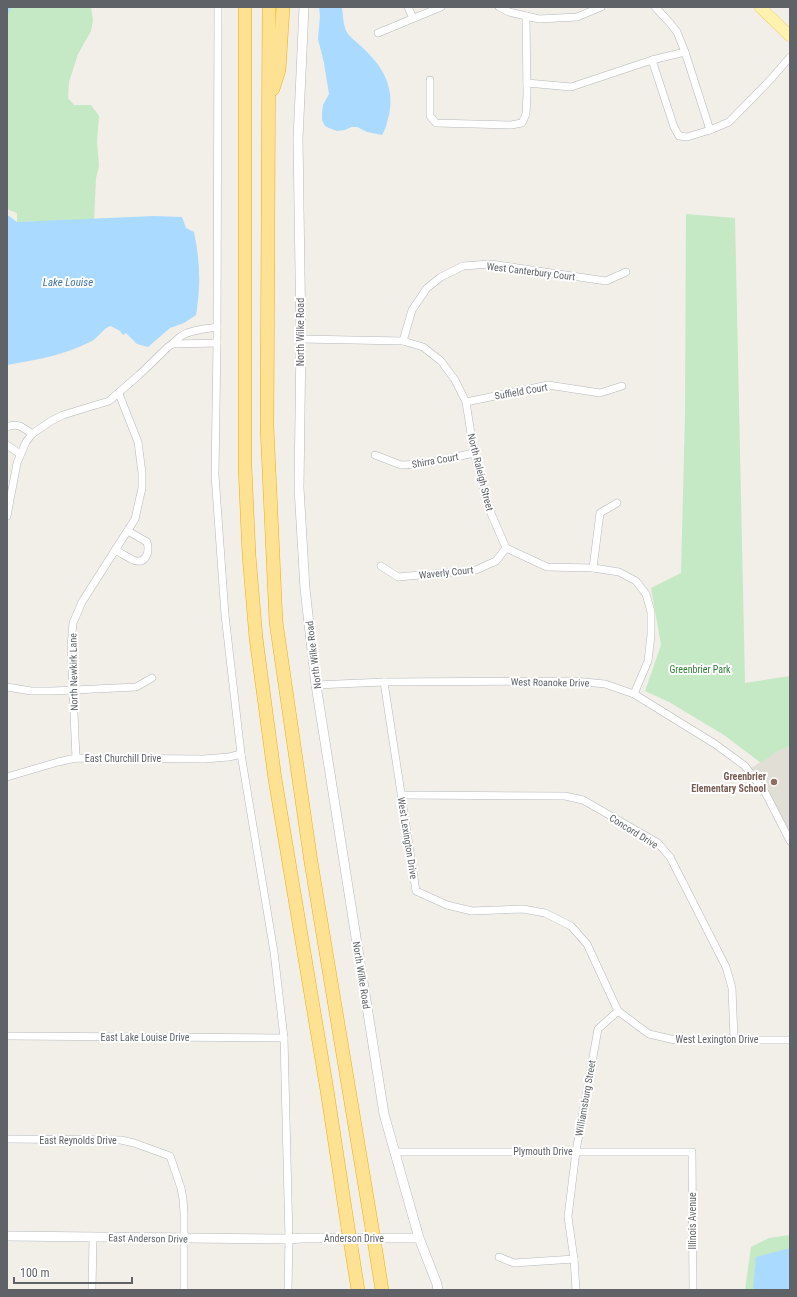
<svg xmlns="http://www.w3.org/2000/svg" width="797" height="1297" font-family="'Roboto Condensed',sans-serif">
<rect width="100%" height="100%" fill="#f1efe8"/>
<!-- education -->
<polygon fill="#e1ded6" points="790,746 790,841 748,770 778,751"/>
<!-- green -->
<g fill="#c5e8c5">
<polygon points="7,7 91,7 93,20 91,31 78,54 69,82 68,98 74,105 91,105 99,116 97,141 99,166 96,178 94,220 17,222 17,213 7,209"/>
<polygon points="686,214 735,218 745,683 790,676 790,746 778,751 761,763 724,735 669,702 645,691 661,645 651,588 681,573 685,414"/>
<polygon points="790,1235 790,1290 745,1290 751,1247 769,1238"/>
</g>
<!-- water -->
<g fill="#aadaff">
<path d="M319,7H342C343,15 343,27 348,34C352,39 359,44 364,49C383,67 395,88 389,115C387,122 386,129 382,135L367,132L357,127H351L345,130L337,131L329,128L325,126L322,120V113L323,105L329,94L324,63L318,39L320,16Z"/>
<path d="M7,216H9L17,222L154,216L182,217L186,228L194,232C200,260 201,287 196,315L184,323L170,328L148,347L137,344L126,333L123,335L120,331L111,326C104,327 99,337 92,341C65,355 36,360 7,365Z"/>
<polygon points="790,1248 790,1290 753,1290 756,1257"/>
</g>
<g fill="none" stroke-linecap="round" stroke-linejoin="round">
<!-- stream -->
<polyline stroke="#aadaff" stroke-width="2.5" points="7,13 10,7"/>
<defs>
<g id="minor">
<polyline points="218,7 217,343 215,475 225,615 241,754 274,952 284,1038 289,1239 288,1290"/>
<polyline points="408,7 413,18"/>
<polyline points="499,7 509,12 539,19 577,17 601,7"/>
<polyline points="655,7 670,23 677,32 685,52 710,130"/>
<polyline points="378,33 441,7"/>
<polyline points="652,60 674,127 679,136 687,137 710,130 729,122 771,79 790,57"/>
<polyline points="430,80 430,116 436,123 511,125 522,123 526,114 527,94 526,16"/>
<polyline points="527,83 571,87 652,60 685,52"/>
<polyline points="301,339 403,341 423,347 441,361 455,380 466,402 474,453 490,511 506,548 547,567 593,568 619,572 636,581 646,594 651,612 651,635 648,661 634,694"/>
<polyline points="403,341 412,310 427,288 441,277 463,266 491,264 606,281 626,272"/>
<polyline points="174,344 217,343"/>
<polyline points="466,402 548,385 600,393 622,386"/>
<path d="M7,427C17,422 24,428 32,434"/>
<polyline points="7,445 20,454"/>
<polyline points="375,455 401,465 423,464 474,453"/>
<path d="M7,516L17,463L26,442L32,434L51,421L63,415L109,401L139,375L168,347C173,344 176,340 180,337C188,330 207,329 217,327"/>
<path d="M115,550C121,553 127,557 133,560C146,565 150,552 147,542L128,531"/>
<polyline points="381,566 398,577 476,570 496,561 506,548"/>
<polyline points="593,568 600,513 617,503"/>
<polyline points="384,682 416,891 447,905 472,911 523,909 545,913 571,926 587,944 618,1011 649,1034 675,1040 790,1040"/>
<polyline points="316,685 384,682 574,681 605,684 634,694 715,744 745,766 766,794 790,841"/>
<polyline points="7,687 31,691 53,691 136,687 152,678"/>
<polyline points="76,758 71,646 73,623 82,602 135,519 142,488 142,473 138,442 119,394"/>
<polyline points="7,777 58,762 76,758 204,759 229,757 241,754"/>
<polyline points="401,795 565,796 583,800 658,843 670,857 726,967 732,988 734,1039"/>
<polyline points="7,1036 284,1038"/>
<polyline points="7,1139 121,1140 134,1143 170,1156 181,1188 183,1199 184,1213 184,1290"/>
<polyline points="394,1152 692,1152 693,1290"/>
<polyline points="499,1257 514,1263 574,1259"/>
<polyline points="92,1290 93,1237"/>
<polyline points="576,1290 574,1259 568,1217 576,1151 598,1029 618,1011"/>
</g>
<g id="tertiary">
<polyline points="304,7 298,139 301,339 299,488 305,589 316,685 384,1114 419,1238 437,1284 438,1290"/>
<polyline points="7,1236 289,1239 301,1238 419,1238"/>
</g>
<polyline id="primary" points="760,7 790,36"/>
<g id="motorway">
<polyline points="245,7 245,467 249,555 256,638 275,779 327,1090 348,1228"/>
<polyline points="269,7 267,427 276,622 311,862 372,1228"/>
<polyline points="273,89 279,70 283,7"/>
<polyline points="351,1246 358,1290"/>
<polyline points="375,1246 382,1290"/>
</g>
</defs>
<!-- minor casing -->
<use href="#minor" stroke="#b5b8bc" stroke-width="8"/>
<!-- tertiary casing -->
<use href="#tertiary" stroke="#b5b8bc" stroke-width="10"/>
<!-- primary casing -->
<use href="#primary" stroke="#f2c960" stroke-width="12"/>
<!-- motorway casing -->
<use href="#motorway" stroke="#f9ab00" stroke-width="14"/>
<!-- minor -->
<use href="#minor" stroke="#fff" stroke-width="7"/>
<!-- tertiary -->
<use href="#tertiary" stroke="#fff" stroke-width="9"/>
<!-- primary -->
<use href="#primary" stroke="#fff2af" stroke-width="11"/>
<!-- motorway -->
<use href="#motorway" stroke="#fde293" stroke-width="13"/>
<defs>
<g id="motorway-bridge">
<polyline points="348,1228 351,1246"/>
<polyline points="372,1228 375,1246"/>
</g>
</defs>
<!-- motorway-bridge casing -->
<use href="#motorway-bridge" stroke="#f9ab00" stroke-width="14" stroke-linecap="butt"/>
<!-- motorway-bridge -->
<use href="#motorway-bridge" stroke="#fde293" stroke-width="13"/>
</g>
<!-- markers -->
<circle fill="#8d6e63" stroke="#fff" stroke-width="1.5" cx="774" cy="782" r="4"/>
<g text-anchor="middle" stroke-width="4" stroke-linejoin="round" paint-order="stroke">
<!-- street labels -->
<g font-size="10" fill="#5f6368" stroke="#fff">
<text transform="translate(531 271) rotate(7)" y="4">West Canterbury Court</text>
<text transform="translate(300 332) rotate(-90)" y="4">North Wilke Road</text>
<text transform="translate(521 391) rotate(-10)" y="4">Suffield Court</text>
<text transform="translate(435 460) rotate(-10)" y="4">Shirra Court</text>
<text transform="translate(481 472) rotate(76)" y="4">North Raleigh Street</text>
<text transform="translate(446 572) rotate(-6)" y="4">Waverly Court</text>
<text transform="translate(313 655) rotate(-97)" y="4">North Wilke Road</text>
<text transform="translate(73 672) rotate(-91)" y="4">North Newkirk Lane</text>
<text transform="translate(550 682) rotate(1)" y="4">West Roanoke Drive</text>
<text x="123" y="762">East Churchill Drive</text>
<text transform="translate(634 831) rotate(32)" y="4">Concord Drive</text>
<text transform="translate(408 838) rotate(81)" y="4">West Lexington Drive</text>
<text transform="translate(362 975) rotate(81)" y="4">North Wilke Road</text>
<text x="145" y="1041">East Lake Louise Drive</text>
<text x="717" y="1043">West Lexington Drive</text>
<text transform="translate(585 1098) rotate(-80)" y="4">Williamsburg Street</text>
<text x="78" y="1144">East Reynolds Drive</text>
<text x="543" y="1155">Plymouth Drive</text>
<text transform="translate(692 1221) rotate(-90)" y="4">Illinois Avenue</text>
<text transform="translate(148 1238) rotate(1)" y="4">East Anderson Drive</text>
<text x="354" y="1242">Anderson Drive</text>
</g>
<!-- park labels -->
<g font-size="10" fill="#348238" stroke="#fff">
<text x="700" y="673">Greenbrier Park</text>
</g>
<!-- education labels -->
<g font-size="10" font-weight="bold" fill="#785e54" stroke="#fff" text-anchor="end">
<text x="766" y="780">Greenbrier<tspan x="766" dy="12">Elementary School</tspan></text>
</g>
<!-- water labels -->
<g font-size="11" font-style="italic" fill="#4174aa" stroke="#fff">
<text x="68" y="286">Lake Louise</text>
</g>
</g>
<!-- border -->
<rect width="797" height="1297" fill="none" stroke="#5f6368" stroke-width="16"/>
<!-- scale -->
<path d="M14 1277v6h118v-6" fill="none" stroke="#5f6368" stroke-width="2"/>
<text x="20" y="1277" font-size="12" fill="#5f6368" stroke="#ffffff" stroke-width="3" paint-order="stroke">100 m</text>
</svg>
